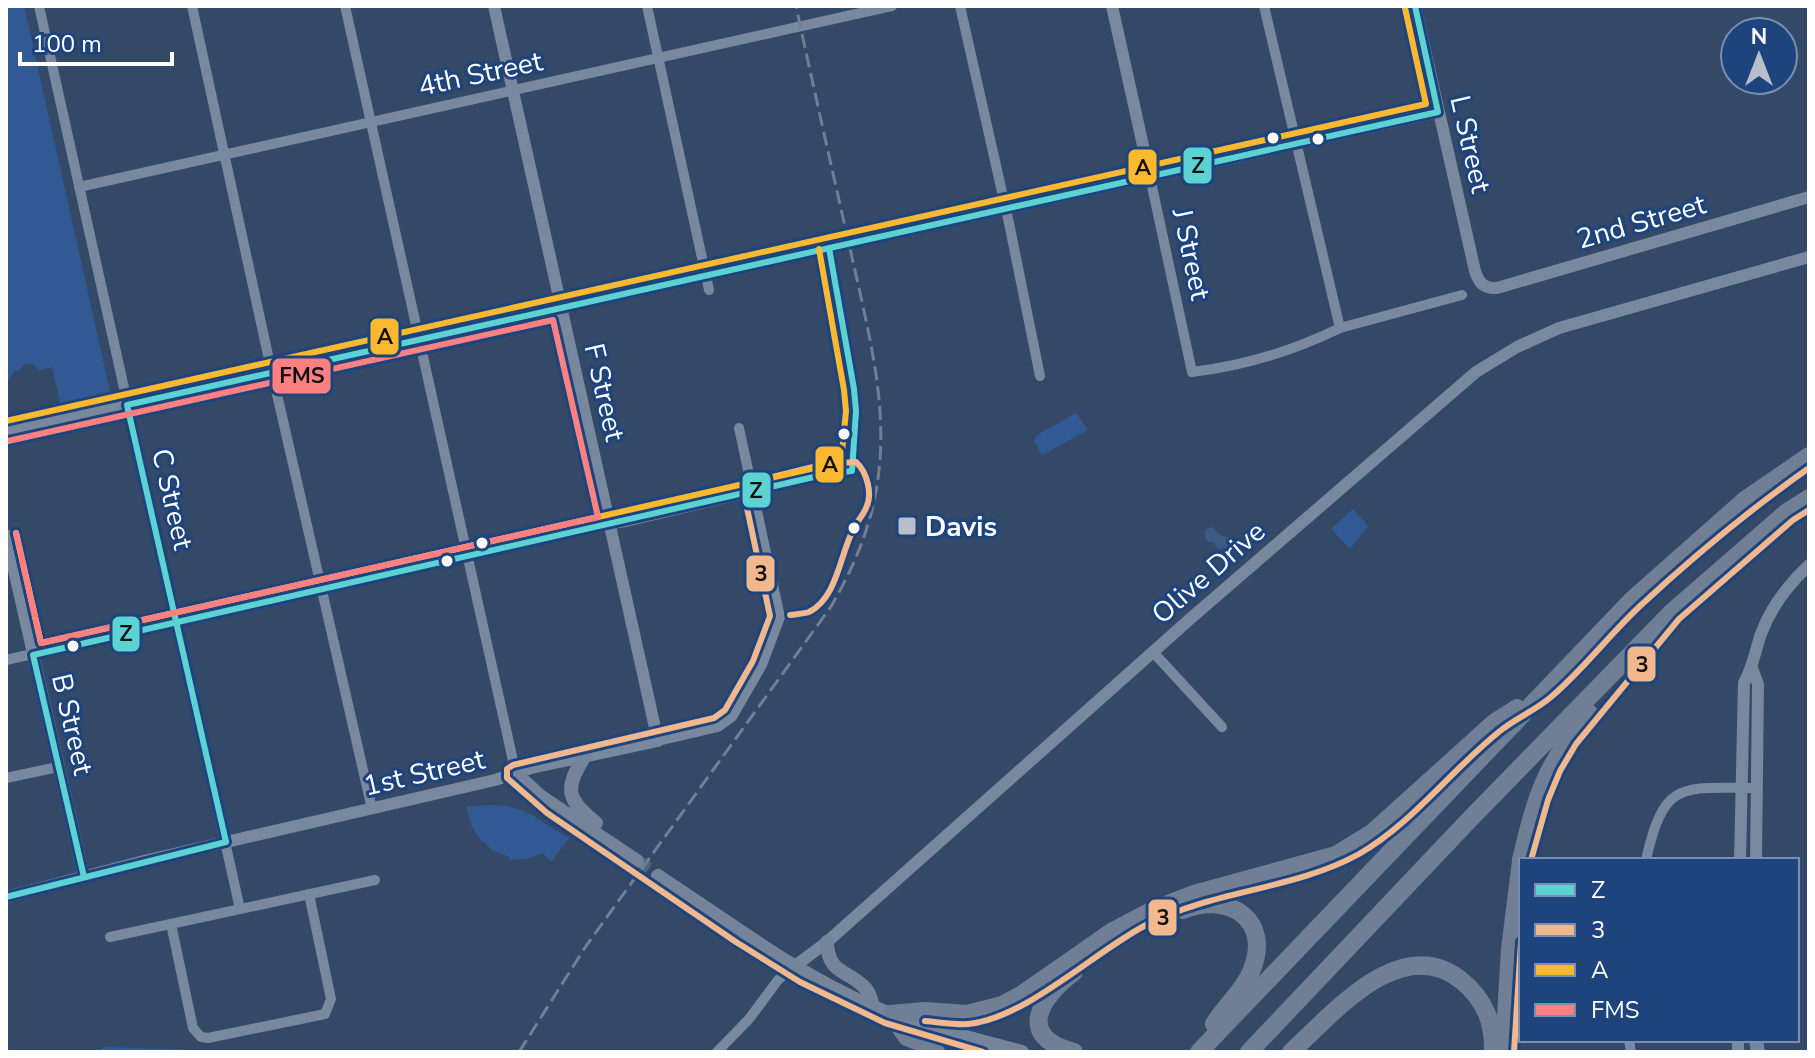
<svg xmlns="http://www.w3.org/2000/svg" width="1815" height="1058" font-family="'Nunito Sans',sans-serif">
<rect width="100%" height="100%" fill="#344867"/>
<!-- green -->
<g fill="#315a95">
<polygon points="6,6 24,6 111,396 61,407 52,367 39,370 33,364 25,364 18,371 15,370 6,383"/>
<polygon points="1076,413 1088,430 1042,455 1034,441 1037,435"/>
<polygon points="1353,509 1368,526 1350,549 1331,529"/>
<path d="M486,805C526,804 537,820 569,838L551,862L543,853L526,859L509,860L510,857L492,850L484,842L482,843L472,827L466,807Z"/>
<polygon points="106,1047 258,1052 93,1052"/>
</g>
<!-- water -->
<polygon fill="#3d5982" points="1212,527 1221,535 1234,539 1235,547 1218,549 1214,543 1206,541 1204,532 1207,528"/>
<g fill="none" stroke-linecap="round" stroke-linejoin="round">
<!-- secondary-tunnel -->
<polyline stroke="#52637e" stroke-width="14" stroke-dasharray="14 7" stroke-linecap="butt" points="637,861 658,876"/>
<!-- minor -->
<g stroke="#78889e" stroke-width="10">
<polyline points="39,6 240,909"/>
<polyline points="192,6 268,355 372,809"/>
<polyline points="345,6 516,774"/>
<polyline points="647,6 709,290"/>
<polyline points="960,6 1009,223 1040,376"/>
<polyline points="1264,6 1340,328"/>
<path d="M1150,177L1192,372C1242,366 1295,350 1340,328L1462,295"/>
<polyline points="79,187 892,6"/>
<polyline points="1153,652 1222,727"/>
<polyline points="6,660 591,527 626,522 827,474 852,471 851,457 856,411 854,389 836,297 829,248"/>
<polyline points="658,741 718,727 732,717 762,665 780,617 739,428"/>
<polyline points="6,778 58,767"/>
<path d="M1646,860C1664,779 1682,788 1756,788"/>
<polyline points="171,924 193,1028 201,1037 208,1038 325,1014 331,999 309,894"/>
<polyline points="110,937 375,880"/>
<polyline points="1629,1040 1631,1052"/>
<polyline points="717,1052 749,1019 778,980 795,966"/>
</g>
<!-- tertiary -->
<g stroke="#78889e" stroke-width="12">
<polyline points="1112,6 1150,177"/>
<path d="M1415,6L1475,271C1479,283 1484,289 1497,288L1809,197"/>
<polyline points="6,431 1438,112"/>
<polyline points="6,535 84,877"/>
<polyline points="1752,668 1758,684 1756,860"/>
<path d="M1740,860L1744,683C1753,667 1755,651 1761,634C1771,606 1788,585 1809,565"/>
<polyline points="6,897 148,860 495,780 531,768 658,741 494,6"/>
<polyline points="795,966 827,942 1190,619 1476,372 1517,347 1559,328 1809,257"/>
<polyline points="1738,1040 1738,1052"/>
</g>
<!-- secondary -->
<g stroke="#75849a" stroke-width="14">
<path d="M585,756C564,788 566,799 596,823"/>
<polyline points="516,774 540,796 637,861"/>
<path d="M658,876C727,921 794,973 871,1006C918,1027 972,1038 1022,1052"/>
<path d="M827,942C828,976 849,969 866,989C870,994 872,1002 873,1007"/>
<polyline points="1756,1040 1758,1052"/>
</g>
<!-- motorway -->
<g stroke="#707f96" stroke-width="18">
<path d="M1521,860C1536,796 1545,765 1589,713"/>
<path d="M1183,910C1230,891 1273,921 1251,972C1243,991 1225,1006 1214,1024"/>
<polyline points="891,1014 925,1011 967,1014 1002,1005 1021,995 1113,931 1153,910 1194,894 1336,855 1372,833 1495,722 1517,708"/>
<polyline points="891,1014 907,1037 930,1046 936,1052"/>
<polyline points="1504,1049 1510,949 1521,861"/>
<path d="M1074,1052C1015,1037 1040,997 1074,972"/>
<polyline points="1199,1052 1632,600 1745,500 1809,456"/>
<polyline points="1249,1052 1471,818 1672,612 1787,512 1809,498"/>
<path d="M1291,1052C1333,1014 1401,931 1462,981C1485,1000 1494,1023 1493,1052"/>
</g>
<!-- rail -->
<path stroke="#707f96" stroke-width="3" stroke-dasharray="14 6" stroke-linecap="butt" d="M519,1052L586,946L830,608C909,476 880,383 849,244C831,165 813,85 796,6"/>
<defs>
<g id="bus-1">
<polyline points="84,877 33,655 827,474 852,471 856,411 854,389 829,248"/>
<polyline points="6,897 226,842 127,405 1438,112 1415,6"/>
</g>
<g id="bus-2">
<path d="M790,615C795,614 803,614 809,612C837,598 840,555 853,530C856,522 863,516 866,508C873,494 867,472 856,462L825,464L752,482L745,488L744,494L770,616L753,661L725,710L714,718L513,765L507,769V778L547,813L736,942L800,982L885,1023L983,1052"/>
<polyline points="1531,860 1548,800 1560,771 1576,744 1679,619 1793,520 1809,510"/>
<path d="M925,1021C939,1022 954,1025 968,1024C1025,1019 1094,952 1146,925C1213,890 1294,890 1359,854C1413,823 1452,769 1500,731C1516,718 1536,710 1551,697C1583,670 1609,635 1640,606C1694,556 1749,510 1809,468"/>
<polyline points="1514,1052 1521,942"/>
</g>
<g id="bus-3">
<polyline points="6,421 1426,104 1405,8"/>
<polyline points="16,533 41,643 841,462 846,411 844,390 819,249"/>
</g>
<polyline id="bus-4" points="8,441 553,320 598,517 41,643 16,533"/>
</defs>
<!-- bus-1 casing -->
<use href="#bus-1" stroke="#1e447d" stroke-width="12"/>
<!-- bus-2 casing -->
<use href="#bus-2" stroke="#1e447d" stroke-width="12"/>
<!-- bus-3 casing -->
<use href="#bus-3" stroke="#1e447d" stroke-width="12"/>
<!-- bus-4 casing -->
<use href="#bus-4" stroke="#1e447d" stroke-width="12"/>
<!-- bus-1 -->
<use href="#bus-1" stroke="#5cd3d2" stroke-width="6"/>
<!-- bus-2 -->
<use href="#bus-2" stroke="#f1b78d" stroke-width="6"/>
<!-- bus-3 -->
<use href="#bus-3" stroke="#fcb82e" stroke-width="6"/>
<!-- bus-4 -->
<use href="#bus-4" stroke="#ff8081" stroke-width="6"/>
</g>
<!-- markers -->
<g fill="#fff" stroke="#1e447d" stroke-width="3">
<circle cx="1273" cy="138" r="7"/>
<circle cx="1318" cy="139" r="7"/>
<circle cx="844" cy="434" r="7"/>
<circle cx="854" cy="528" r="7"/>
<circle cx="482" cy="543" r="7"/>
<circle cx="447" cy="561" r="7"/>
<circle cx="73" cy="646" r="7"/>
</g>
<rect fill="#b8bfca" stroke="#1e447d" stroke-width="3" x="897" y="516" width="20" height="20" rx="4"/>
<g text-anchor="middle" stroke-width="6" stroke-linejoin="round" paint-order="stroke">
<!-- street labels -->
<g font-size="28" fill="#fff" stroke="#1e447d">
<text transform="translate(480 73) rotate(-12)" y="10">4th Street</text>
<text transform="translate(1471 144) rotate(77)" y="10">L Street</text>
<text transform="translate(1641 221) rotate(-16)" y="10">2nd Street</text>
<text transform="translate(1192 254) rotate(78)" y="10">J Street</text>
<text transform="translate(605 392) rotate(77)" y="10">F Street</text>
<text transform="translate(173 499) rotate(77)" y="10">C Street</text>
<text transform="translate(1208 572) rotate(-41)" y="10">Olive Drive</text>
<text transform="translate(73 724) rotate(77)" y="10">B Street</text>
<text transform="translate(424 772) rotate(-13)" y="10">1st Street</text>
</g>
<!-- poi labels -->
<g font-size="28" font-weight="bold" fill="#fff" stroke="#1e447d" text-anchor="start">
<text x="925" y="536">Davis</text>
</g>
</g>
<g stroke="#1e447d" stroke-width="3">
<rect x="1182" y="146" width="31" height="39" rx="8" fill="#5cd3d2"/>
<rect x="1127" y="148" width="31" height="38" rx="8" fill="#fcb82e"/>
<rect x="369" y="317" width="31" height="39" rx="8" fill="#fcb82e"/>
<rect x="271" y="357" width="61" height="38" rx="8" fill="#ff8081"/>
<rect x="814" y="445" width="31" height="39" rx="8" fill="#fcb82e"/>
<rect x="741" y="471" width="31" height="38" rx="8" fill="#5cd3d2"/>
<rect x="745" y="554" width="31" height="39" rx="8" fill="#f1b78d"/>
<rect x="111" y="615" width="30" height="38" rx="8" fill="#5cd3d2"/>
<rect x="1626" y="645" width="31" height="38" rx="8" fill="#f1b78d"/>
<rect x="1147" y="898" width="31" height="39" rx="8" fill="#f1b78d"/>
</g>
<g font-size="22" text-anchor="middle" font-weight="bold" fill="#111">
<text x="1198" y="173">Z</text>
<text x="1143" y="175">A</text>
<text x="385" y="344">A</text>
<text x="302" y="383">FMS</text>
<text x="830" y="472">A</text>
<text x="756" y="498">Z</text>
<text x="761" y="581">3</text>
<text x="126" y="641">Z</text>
<text x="1642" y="672">3</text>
<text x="1163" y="925">3</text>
</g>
<!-- border -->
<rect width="1815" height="1058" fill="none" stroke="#ffffff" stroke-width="16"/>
<!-- legend -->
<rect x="1519" y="858" width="280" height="184" fill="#1e447d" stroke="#788fb1" stroke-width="2"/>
<rect x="1535" y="884" width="40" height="12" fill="#5cd3d2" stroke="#788fb1" stroke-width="2"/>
<text x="1591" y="898" font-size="24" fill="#ffffff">Z</text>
<rect x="1535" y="924" width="40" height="12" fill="#f1b78d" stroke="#788fb1" stroke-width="2"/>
<text x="1591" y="938" font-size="24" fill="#ffffff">3</text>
<rect x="1535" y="964" width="40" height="12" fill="#fcb82e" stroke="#788fb1" stroke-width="2"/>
<text x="1591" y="978" font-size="24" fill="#ffffff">A</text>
<rect x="1535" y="1004" width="40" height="12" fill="#ff8081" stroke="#788fb1" stroke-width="2"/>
<text x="1591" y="1018" font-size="24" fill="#ffffff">FMS</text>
<!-- north arrow -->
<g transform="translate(1759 56)"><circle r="38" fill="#1e447d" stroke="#788fb1" stroke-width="2"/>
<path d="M0-6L14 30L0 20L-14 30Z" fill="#b8bfca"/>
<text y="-12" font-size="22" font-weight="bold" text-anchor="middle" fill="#ffffff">N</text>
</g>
<!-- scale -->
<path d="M20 52v12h152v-12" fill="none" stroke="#ffffff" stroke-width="4"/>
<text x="32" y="52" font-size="24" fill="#ffffff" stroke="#1e447d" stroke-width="6" paint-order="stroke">100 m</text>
</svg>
